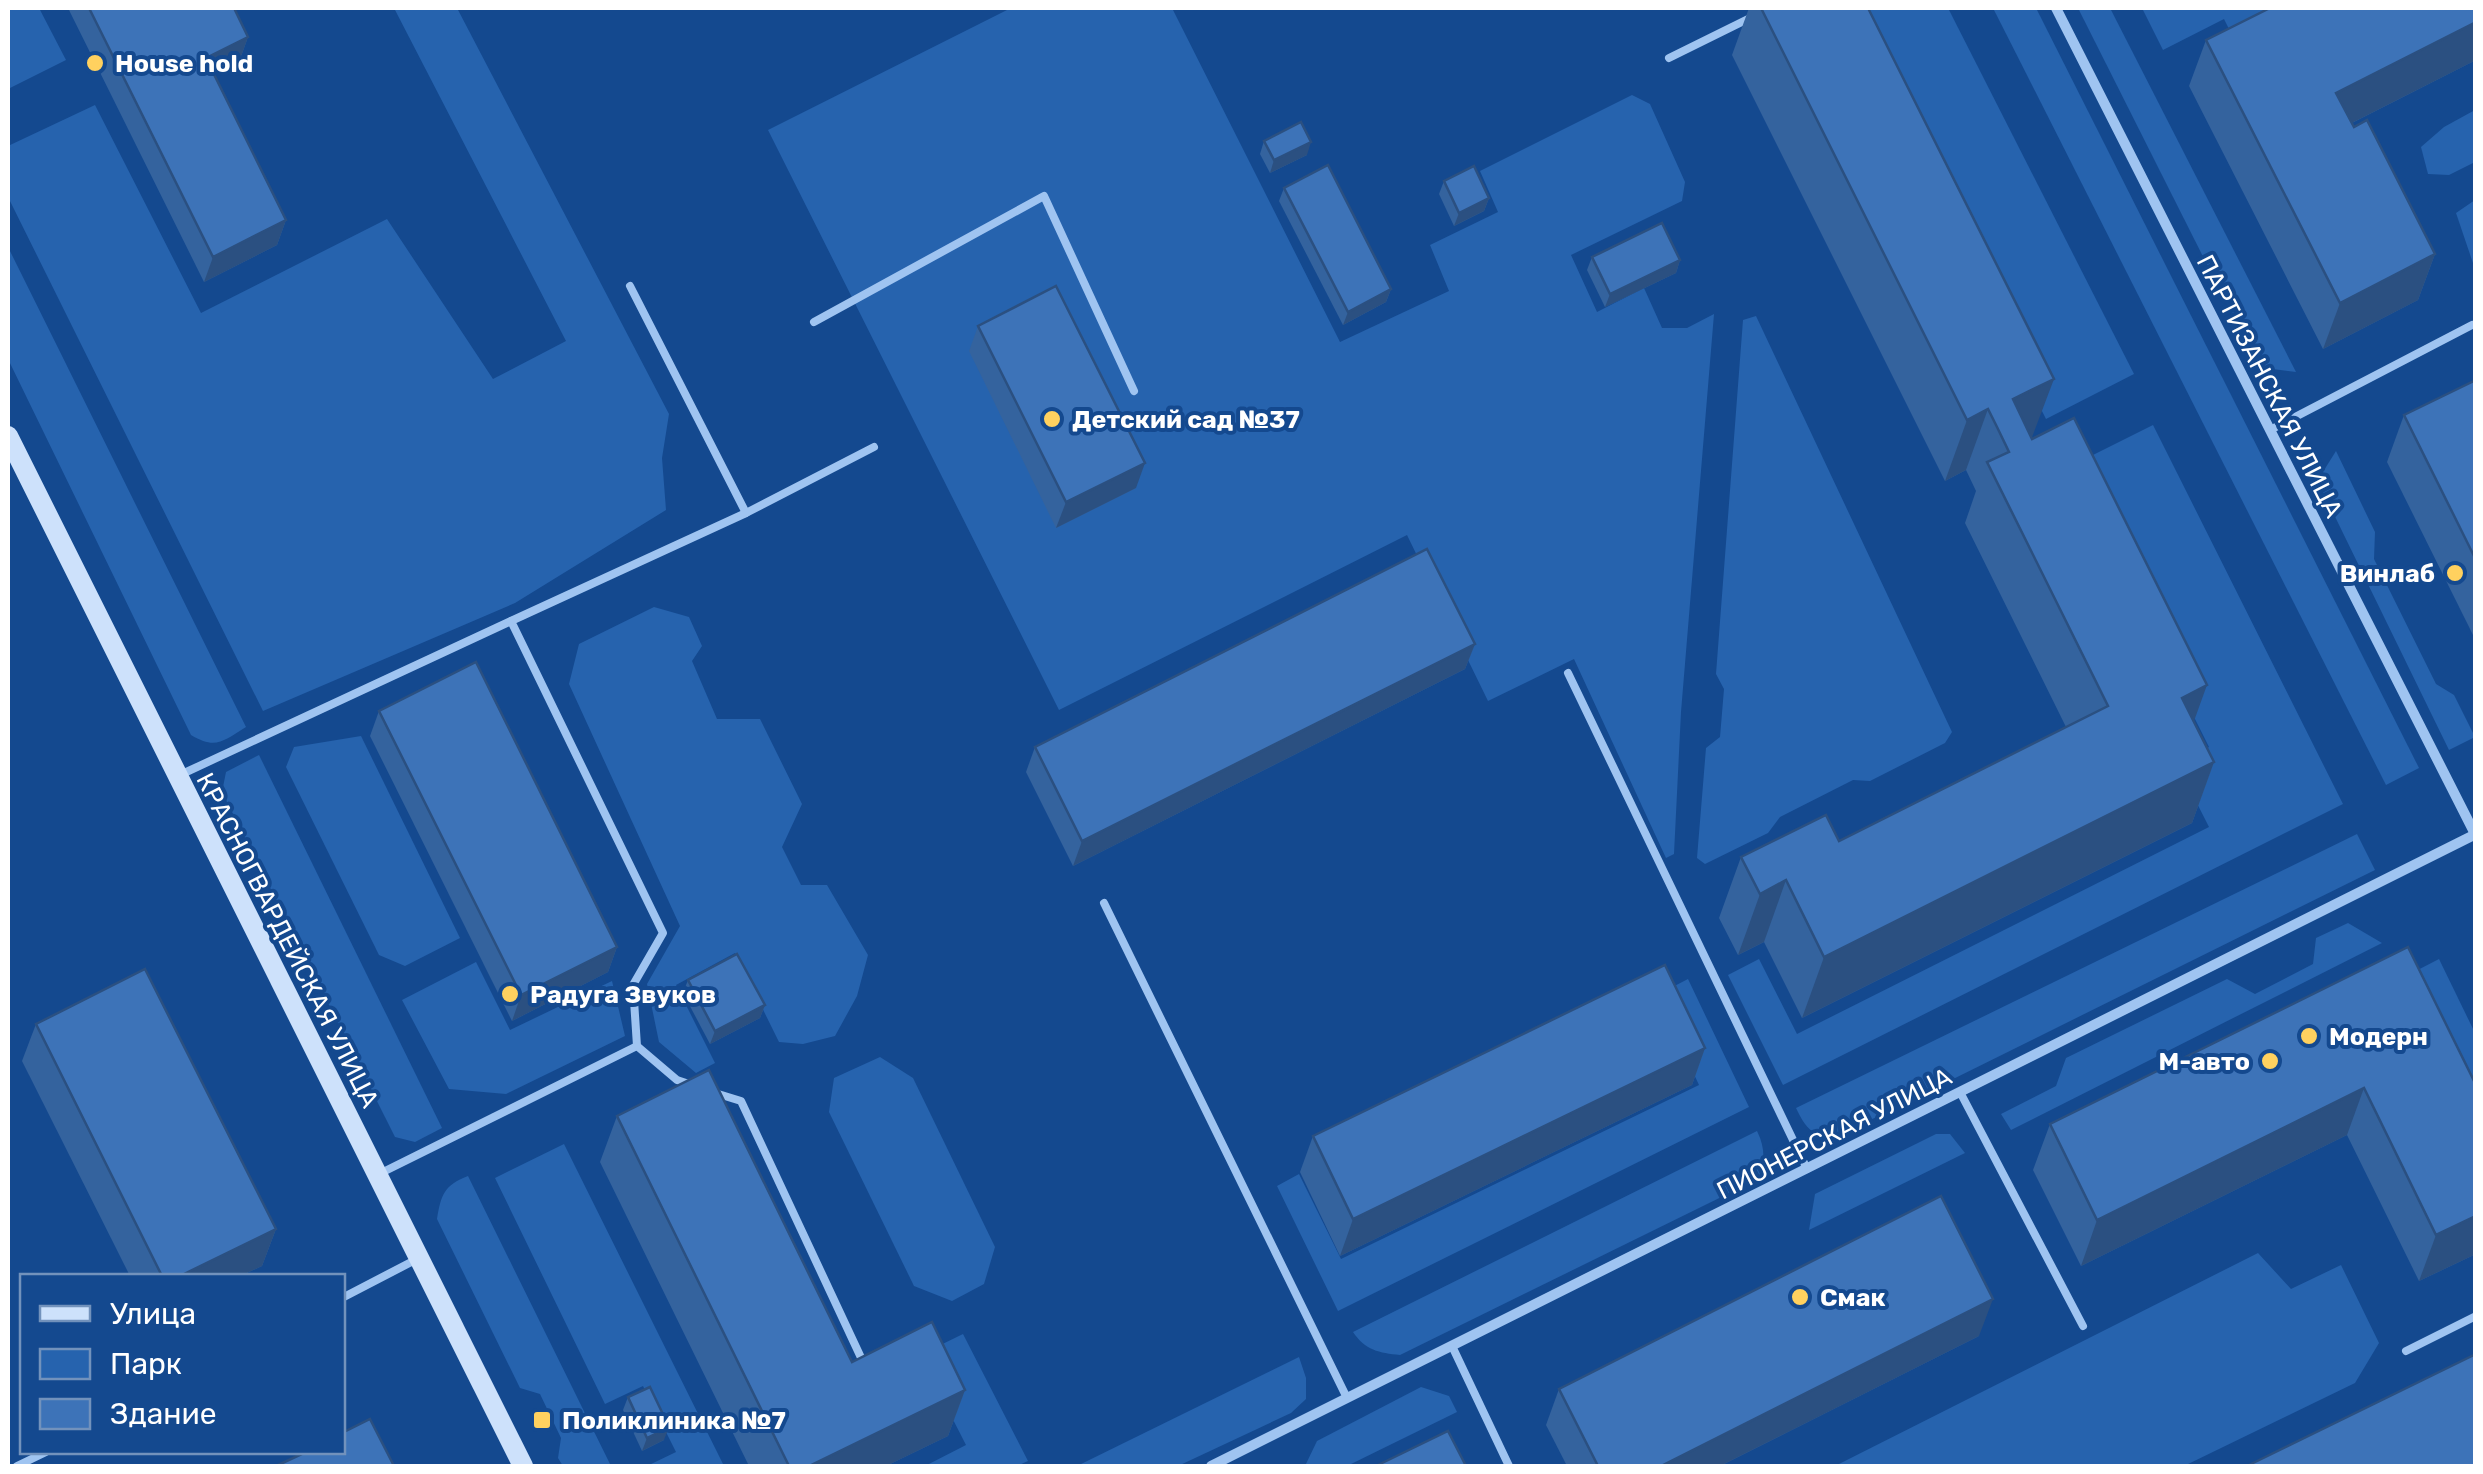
<svg xmlns="http://www.w3.org/2000/svg" width="2483" height="1474" font-family="Rubik,sans-serif">
<rect width="100%" height="100%" fill="#14498f"/>
<!-- green -->
<g fill="#2663ae">
<polygon points="8,8 39,8 66,60 8,89"/>
<polygon points="394,8 457,8 669,414 662,458 666,510 515,603 263,711 8,197 8,146 95,105 201,313 387,219 493,379 566,341"/>
<polygon points="1011,8 1172,8 1340,342 1449,291 1430,245 1498,212 1480,171 1632,95 1650,104 1685,182 1682,201 1571,255 1597,312 1644,288 1662,328 1687,328 1714,314 1681,712 1674,854 1666,858 1574,659 1488,701 1407,535 1059,710 768,130"/>
<polygon points="1838,8 1948,8 2134,374 2046,419"/>
<polygon points="1993,8 2036,8 2419,768 2386,785"/>
<polygon points="2078,8 2110,8 2296,372 2265,368 2253,356"/>
<polygon points="2142,8 2315,8 2238,47 2224,19 2163,50"/>
<polygon points="2475,110 2475,162 2449,175 2428,174 2421,147 2444,127"/>
<polygon points="2475,200 2475,269 2456,213"/>
<path d="M8,247L246,727C223,741 216,750 191,735L8,359Z"/>
<polygon points="1756,316 1952,732 1945,743 1870,781 1853,780 1780,817 1768,833 1705,864 1697,858 1706,748 1720,737 1724,689 1716,674 1743,320"/>
<polygon points="2153,425 2343,804 1783,1085 1728,975 1759,959 1797,1034 2209,827 2177,764 2209,747 2069,467"/>
<polygon points="2336,451 2375,532 2374,559 2436,684 2454,695 2475,737 2449,750 2321,488 2321,475"/>
<polygon points="654,607 689,617 702,646 692,661 717,719 760,719 802,804 782,847 801,885 827,885 868,955 857,996 835,1036 803,1044 779,1042 735,953 676,985 715,1063 696,1073 659,1042 647,984 680,926 569,684 579,644"/>
<polygon points="361,736 460,938 405,966 379,955 286,767 294,747"/>
<polygon points="259,755 442,1128 415,1142 395,1137 222,792 226,772"/>
<path d="M2357,834L2375,870L1836,1137C1813,1137 1806,1129 1796,1108Z"/>
<polygon points="2348,923 2382,943 2011,1130 2001,1114 2056,1086 2066,1058 2227,979 2255,994 2313,964 2316,938"/>
<polygon points="2439,959 2475,1033 2475,1110 2408,975"/>
<polygon points="476,962 510,1030 612,981 625,1036 506,1094 449,1089 402,1000"/>
<polygon points="1688,979 1749,1107 1338,1311 1277,1186 1299,1174 1341,1259 1699,1085 1657,995"/>
<polygon points="880,1057 913,1078 995,1247 984,1284 952,1301 914,1286 829,1112 834,1078"/>
<path d="M1757,1131C1765,1147 1765,1161 1760,1178L1400,1355C1379,1353 1365,1350 1353,1332Z"/>
<polygon points="1936,1134 1950,1134 1965,1153 1809,1230 1815,1194"/>
<polygon points="564,1144 724,1466 647,1466 676,1452 643,1386 605,1404 495,1178"/>
<path d="M468,1176L611,1466H563L558,1458L561,1438L540,1394L520,1388L437,1219C441,1195 444,1185 468,1176Z"/>
<polygon points="2258,1253 2291,1289 2341,1265 2379,1343 2355,1383 2184,1466 1835,1466"/>
<polygon points="963,1334 1028,1461 1017,1466 925,1466 966,1445 920,1355"/>
<polygon points="1299,1357 1306,1378 1306,1399 1291,1413 1178,1466 1077,1466"/>
<polygon points="1421,1387 1449,1396 1457,1412 1347,1466 1305,1466 1317,1441"/>
</g>
<g fill="none" stroke-linecap="round" stroke-linejoin="round">
<!-- lane -->
<g stroke="#9fc4f1" stroke-width="8">
<polyline points="1669,58 1750,18"/>
<polyline points="630,286 746,513"/>
<polyline points="814,322 1044,196 1134,391"/>
<polyline points="2270,430 2472,325"/>
<polyline points="1568,673 1807,1169"/>
<polyline points="182,774 511,621"/>
<polyline points="1104,903 1347,1398"/>
<polyline points="692,1085 677,1080 637,1046 633,985 663,933 511,621 746,513 874,447"/>
<polyline points="1960,1092 2083,1326"/>
<polyline points="715,1093 741,1101 864,1364"/>
<polyline points="381,1173 637,1046"/>
<polyline points="342,1298 419,1258"/>
<polyline points="1452,1346 1509,1466"/>
<polyline points="2406,1351 2476,1316"/>
<polyline points="17,1466 46,1452"/>
</g>
<!-- street -->
<g stroke="#9fc4f1" stroke-width="10">
<polyline points="2056,8 2476,836"/>
<polyline points="1211,1466 2476,834"/>
</g>
<!-- secondary -->
<polyline stroke="#cde1fb" stroke-width="20" points="8,436 523,1466"/>
</g>
<!-- wall -->
<g fill="#34639e">
<polygon points="68,8 234,8 248,37 239,62 214,74 286,220 277,245 204,282"/>
<polygon points="1749,8 1868,8 2032,438 2194,721 2214,762 2192,823 1802,1018 1764,942 1738,955 1719,918 1741,857 1839,841 2066,727 1965,523 1976,491 1966,470 1945,481 1732,55"/>
<polygon points="2206,40 2476,60 2352,123 2435,254 2418,300 2323,349 2189,86"/>
<polygon points="1264,141 1307,155 1270,173 1260,154"/>
<polygon points="1444,181 1489,198 1484,211 1454,226 1439,194"/>
<polygon points="1284,188 1391,289 1386,302 1343,325 1279,201"/>
<polygon points="1592,257 1680,260 1676,273 1605,307 1587,270"/>
<polygon points="978,326 1136,488 1056,528 969,351"/>
<polygon points="2476,380 2476,641 2387,462 2404,415"/>
<polygon points="1475,644 1465,669 1073,866 1026,772 1035,747"/>
<polygon points="379,711 617,947 608,972 512,1021 370,736"/>
<polygon points="2408,947 2476,1085 2476,1254 2419,1281 2347,1135 2081,1266 2033,1170 2050,1124"/>
<polygon points="688,980 765,1005 760,1018 710,1044 683,993"/>
<polygon points="36,1024 276,1229 262,1266 240,1276 130,1276 22,1061"/>
<polygon points="1705,1048 1692,1085 1340,1256 1300,1172 1313,1136"/>
<polygon points="617,1116 852,1362 965,1390 948,1436 886,1466 749,1466 600,1162"/>
<polygon points="1979,1336 1720,1466 1567,1466 1546,1425 1559,1389"/>
<polygon points="628,1397 664,1440 642,1451 623,1410"/>
</g>
<!-- shaded-wall -->
<g fill="#2b5081">
<polygon points="2476,22 2476,60 2320,139 2336,93"/>
<polygon points="248,37 239,62 197,83 206,58"/>
<polygon points="1311,142 1307,155 1270,173 1274,160"/>
<polygon points="1489,198 1484,211 1454,226 1459,213"/>
<polygon points="286,220 277,245 204,282 213,257"/>
<polygon points="2435,254 2418,300 2323,349 2340,303"/>
<polygon points="1680,260 1676,273 1605,307 1610,294"/>
<polygon points="1391,289 1386,302 1343,325 1348,312"/>
<polygon points="2054,379 2031,440 2013,399"/>
<polygon points="1988,409 1966,470 1945,481 1967,420"/>
<polygon points="1145,463 1136,488 1056,528 1066,502"/>
<polygon points="1475,644 1465,669 1073,866 1082,841"/>
<polygon points="2207,685 2185,746 2182,698"/>
<polygon points="2214,762 2192,823 1802,1018 1824,957"/>
<polygon points="1786,880 1764,942 1738,955 1760,894"/>
<polygon points="617,947 608,972 512,1021 521,995"/>
<polygon points="765,1005 760,1018 710,1044 715,1031"/>
<polygon points="1705,1048 1692,1085 1340,1256 1353,1219"/>
<polygon points="2364,1088 2347,1135 2081,1266 2097,1220"/>
<polygon points="2476,1216 2476,1254 2419,1281 2436,1235"/>
<polygon points="276,1229 262,1266 240,1276 180,1276"/>
<polygon points="1993,1299 1979,1336 1720,1466 1661,1466"/>
<polygon points="965,1390 948,1436 886,1466 809,1466"/>
<polygon points="669,1427 664,1440 642,1451 647,1438"/>
</g>
<!-- building -->
<g fill="#3d73b8" stroke="#2b5081" stroke-width="2.5">
<polygon points="89,8 234,8 248,37 206,58 286,220 213,257"/>
<polygon points="1761,8 1868,8 2054,379 2013,399 2032,439 2074,418 2207,685 2182,698 2214,762 1824,957 1786,880 1760,894 1741,857 1826,815 1839,841 2108,706 1987,462 2009,452 1997,427 1988,409 1967,420"/>
<polygon points="2270,8 2476,8 2476,22 2336,93 2354,127 2367,120 2435,254 2340,303 2206,40"/>
<polygon points="1301,122 1311,142 1274,160 1264,141"/>
<polygon points="1328,165 1391,289 1348,312 1284,188"/>
<polygon points="1474,166 1489,198 1459,213 1444,181"/>
<polygon points="1662,223 1680,260 1610,294 1592,257"/>
<polygon points="1056,286 1145,463 1066,502 978,326"/>
<polygon points="2476,380 2476,560 2404,415"/>
<polygon points="1427,549 1475,644 1082,841 1035,747"/>
<polygon points="476,662 617,947 521,995 379,711"/>
<polygon points="2408,947 2476,1085 2476,1216 2436,1235 2364,1088 2097,1220 2050,1124"/>
<polygon points="737,954 765,1005 715,1031 688,980"/>
<polygon points="1665,965 1705,1048 1353,1219 1313,1136"/>
<polygon points="145,969 276,1229 180,1276 162,1276 36,1024"/>
<polygon points="709,1070 852,1362 932,1322 965,1390 809,1466 789,1466 617,1116"/>
<polygon points="1941,1196 1993,1299 1661,1466 1598,1466 1559,1389"/>
<polygon points="2476,1354 2476,1466 2247,1466"/>
<polygon points="650,1387 669,1427 647,1438 628,1397"/>
<polygon points="370,1419 394,1466 276,1466 306,1452 342,1452 342,1433"/>
<polygon points="1448,1431 1466,1466 1376,1466"/>
</g>
<!-- markers -->
<g fill="#ffd15f" stroke="#14498f" stroke-width="4">
<circle cx="95" cy="63" r="10"/>
<circle cx="1052" cy="419" r="10"/>
<circle cx="2455" cy="573" r="10"/>
<circle cx="510" cy="994" r="10"/>
<circle cx="2309" cy="1036" r="10"/>
<circle cx="2270" cy="1061" r="10"/>
<circle cx="1800" cy="1297" r="10"/>
<rect x="532" y="1410" width="20" height="20" rx="5"/>
</g>
<g text-anchor="middle" stroke-width="8" stroke-linejoin="round" paint-order="stroke">
<!-- poi labels -->
<g font-size="25" font-weight="bold" fill="#fff" stroke="#14498f" text-anchor="start">
<text x="115" y="72">House hold</text>
<text x="1072" y="428">Детский сад №37</text>
<text x="2435" y="582" text-anchor="end">Винлаб</text>
<text x="530" y="1003">Радуга Звуков</text>
<text x="2329" y="1045">Модерн</text>
<text x="2250" y="1070" text-anchor="end">М-авто</text>
<text x="1820" y="1306">Смак</text>
<text x="562" y="1429">Поликлиника №7</text>
</g>
<!-- street labels -->
<g font-size="25" fill="#fff" stroke="#14498f">
<text transform="translate(2270 386) rotate(63)" y="9">ПАРТИЗАНСКАЯ УЛИЦА</text>
<text transform="translate(288 940) rotate(63)" y="9">КРАСНОГВАРДЕЙСКАЯ УЛИЦА</text>
<text transform="translate(1834 1133) rotate(-27)" y="9">ПИОНЕРСКАЯ УЛИЦА</text>
</g>
</g>
<!-- border -->
<rect width="2483" height="1474" fill="none" stroke="#ffffff" stroke-width="20"/>
<!-- legend -->
<rect x="20" y="1274" width="325" height="180" fill="#14498f" stroke="#7292bc" stroke-width="2.5"/>
<rect x="40" y="1306" width="50" height="15" fill="#cde1fb" stroke="#7292bc" stroke-width="2.5"/>
<text x="110" y="1324" font-size="30" fill="#ffffff">Улица</text>
<rect x="40" y="1349" width="50" height="30" fill="#2663ae" stroke="#7292bc" stroke-width="2.5"/>
<text x="110" y="1374" font-size="30" fill="#ffffff">Парк</text>
<rect x="40" y="1399" width="50" height="30" fill="#3d73b8" stroke="#7292bc" stroke-width="2.5"/>
<text x="110" y="1424" font-size="30" fill="#ffffff">Здание</text>
</svg>
